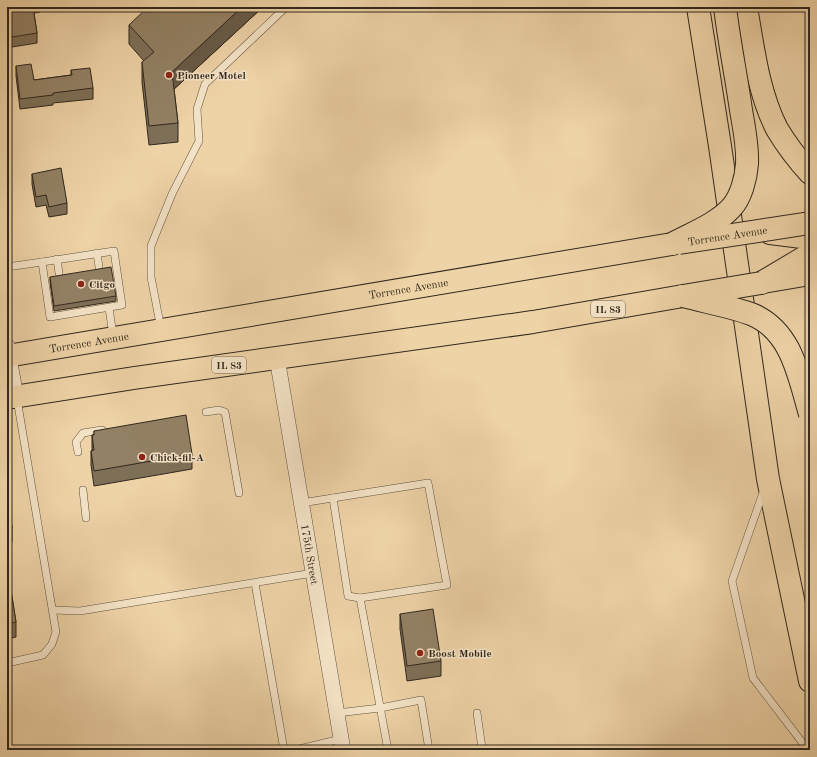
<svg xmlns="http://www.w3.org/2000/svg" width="817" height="757" font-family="'Old Standard TT',serif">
<rect width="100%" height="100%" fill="#eed3a7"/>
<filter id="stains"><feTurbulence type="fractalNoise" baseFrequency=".005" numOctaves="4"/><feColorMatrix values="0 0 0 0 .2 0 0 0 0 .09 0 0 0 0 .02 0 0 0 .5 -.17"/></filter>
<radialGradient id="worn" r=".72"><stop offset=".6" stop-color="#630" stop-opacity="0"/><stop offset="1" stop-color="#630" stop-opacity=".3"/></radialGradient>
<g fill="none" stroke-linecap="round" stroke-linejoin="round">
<defs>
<g id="service">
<polygon points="114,251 122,305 50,317 42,262"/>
<polyline points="97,253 99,267"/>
<polyline points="57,259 59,273"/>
<polyline points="7,267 42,262"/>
<polyline points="109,308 113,335"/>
<polyline points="161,329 151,277 151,246 172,194 199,141 197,109 205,84 286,7"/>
<polyline points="206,412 219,410 225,412 239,493"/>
<polyline points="78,452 76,442 83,433 102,430"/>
<polyline points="83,490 86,518"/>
<polyline points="764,490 732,581 753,678 808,750"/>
<polyline points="333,498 348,596 360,598"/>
<polyline points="301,503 428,483 447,585 360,598 388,750"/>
<polyline points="255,583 284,750"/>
<polyline points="53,610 80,611 313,573"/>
<polyline points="7,663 43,655 52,644 56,632 17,399"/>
<polyline points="337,713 380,708 421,700 429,750"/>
<polyline points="295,750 341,739"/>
<polyline points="471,750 482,748 477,713"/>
</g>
<g id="minor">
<polyline points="7,346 16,397"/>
<path id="s1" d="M277,358L343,750"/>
</g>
<g id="primary">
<polyline points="763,282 810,274"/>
<path id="s2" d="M7,356L672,244"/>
<polyline points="7,398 134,378 533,322 683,296"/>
</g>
<g id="motorway">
<polyline points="698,7 720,146 768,479 810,681"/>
<path d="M746,7C753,47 758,92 777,129C786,144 798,160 810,173"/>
<polyline points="770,233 810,238"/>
<polyline points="761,283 810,254"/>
</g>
</defs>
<!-- service casing -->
<use href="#service" stroke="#605340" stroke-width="8"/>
<!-- minor casing -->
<use href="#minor" stroke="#605340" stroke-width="16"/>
<!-- primary casing -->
<use href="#primary" stroke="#31281d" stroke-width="24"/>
<!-- motorway casing -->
<use href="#motorway" stroke="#31281d" stroke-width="24"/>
<!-- service -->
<use href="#service" stroke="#f4e2c6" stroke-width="7"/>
<!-- minor -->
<use href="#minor" stroke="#f4e2c6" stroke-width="15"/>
<!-- primary -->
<use href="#primary" stroke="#eed3a7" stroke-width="22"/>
<!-- motorway -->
<use href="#motorway" stroke="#eed3a7" stroke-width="22"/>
<defs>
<g id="primary-bridge">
<path id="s3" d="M679,243L810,223"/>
<polyline points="683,296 761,283"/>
</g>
<g id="motorway-bridge">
<path d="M672,244C692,233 717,224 732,207C741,197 746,178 747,164C748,146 744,128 741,110C736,75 729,41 725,7"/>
<path d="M683,296C705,302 729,306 751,314C792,330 799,377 810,414"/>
</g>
</defs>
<!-- primary-bridge casing -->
<use href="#primary-bridge" stroke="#31281d" stroke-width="24" stroke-linecap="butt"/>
<!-- motorway-bridge casing -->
<use href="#motorway-bridge" stroke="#31281d" stroke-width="24" stroke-linecap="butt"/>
<!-- primary-bridge -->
<use href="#primary-bridge" stroke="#eed3a7" stroke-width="22"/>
<!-- motorway-bridge -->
<use href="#motorway-bridge" stroke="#eed3a7" stroke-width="22"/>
</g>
<!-- wall -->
<g fill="#7e6f57" stroke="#31281d">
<polygon points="7,7 40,7 40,12 34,13 37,33 37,43 12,47 7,17"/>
<polygon points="263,7 174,89 178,123 178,142 149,145 142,82 142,62 144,61 129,44 129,25"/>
<polygon points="16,66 34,80 71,75 71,70 93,88 93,99 53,103 53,105 20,109 16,76"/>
<polygon points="32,174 67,203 67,214 49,217 46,205 36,207 32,184"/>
<polygon points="50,277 116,296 116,301 54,311 50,282"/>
<polygon points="94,431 192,454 192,469 94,486 91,465 91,451 92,450 92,435 94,435"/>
<polygon points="7,497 12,527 12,542 7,543"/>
<polygon points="7,565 16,622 16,637 7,639"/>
<polygon points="400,614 441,661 441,676 407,681 400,629"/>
</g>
<!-- shaded-wall -->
<polygon fill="#675a47" stroke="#31281d" points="242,7 263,7 172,91 172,72"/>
<!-- building -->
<g fill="#938165" stroke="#31281d">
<polygon points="7,7 33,7 37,33 12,37"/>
<polygon points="148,7 242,7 172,72 178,123 149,126 142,62 154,52 129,25"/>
<polygon points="31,64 34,80 72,75 71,70 90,68 93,88 53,93 53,95 20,99 16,66"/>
<polygon points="61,168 67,203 49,207 46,195 36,197 32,174"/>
<polygon points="111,267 116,296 54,306 50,277"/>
<polygon points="186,415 192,454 94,471 91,451 94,450 92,435 94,435 94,431"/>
<polygon points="7,497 12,527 7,528"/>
<polygon points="7,565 16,622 7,624"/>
<polygon points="433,609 441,661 407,666 400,614"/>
</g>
<!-- markers -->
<g fill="#8f2418" stroke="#f4e2c6" stroke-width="1.5">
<circle cx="169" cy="75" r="4"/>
<circle cx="81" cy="284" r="4"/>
<circle cx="142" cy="457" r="4"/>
<circle cx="420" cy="653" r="4"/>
</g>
<g text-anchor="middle" stroke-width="3" stroke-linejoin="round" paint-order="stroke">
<!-- shield labels -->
<g fill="#f4e2c6" stroke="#6c6050" stroke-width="1">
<rect x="591" y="301" width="34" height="16" rx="3"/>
<rect x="212" y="357" width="34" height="16" rx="3"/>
</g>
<g font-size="10" font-weight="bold" fill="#31281d">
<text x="608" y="313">IL 83</text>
<text x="229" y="369">IL 83</text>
</g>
<!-- poi labels -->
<g font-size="11" font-weight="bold" fill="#31281d" stroke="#f4e2c6" text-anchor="start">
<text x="177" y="79">Pioneer Motel</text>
<text x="89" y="288">Citgo</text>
<text x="150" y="461">Chick-fil-A</text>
<text x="428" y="657">Boost Mobile</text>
</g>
<!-- street labels -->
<g font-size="11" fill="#31281d" stroke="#f4e2c6">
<text dy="4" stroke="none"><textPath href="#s3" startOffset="49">Torrence Avenue</textPath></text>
<text dy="4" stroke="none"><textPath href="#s2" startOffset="407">Torrence Avenue</textPath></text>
<text dy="4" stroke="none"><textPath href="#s2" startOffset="83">Torrence Avenue</textPath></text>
<text dy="4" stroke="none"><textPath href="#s1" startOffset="199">175th Street</textPath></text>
</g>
</g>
<!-- margin -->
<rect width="817" height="757" fill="none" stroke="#eed3a7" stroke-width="24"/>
<rect x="8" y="8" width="801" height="741" fill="none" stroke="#31281d" stroke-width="2"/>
<rect x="12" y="12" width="793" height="733" fill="none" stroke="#31281d"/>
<rect width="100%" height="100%" filter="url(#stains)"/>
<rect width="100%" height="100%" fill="url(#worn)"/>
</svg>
